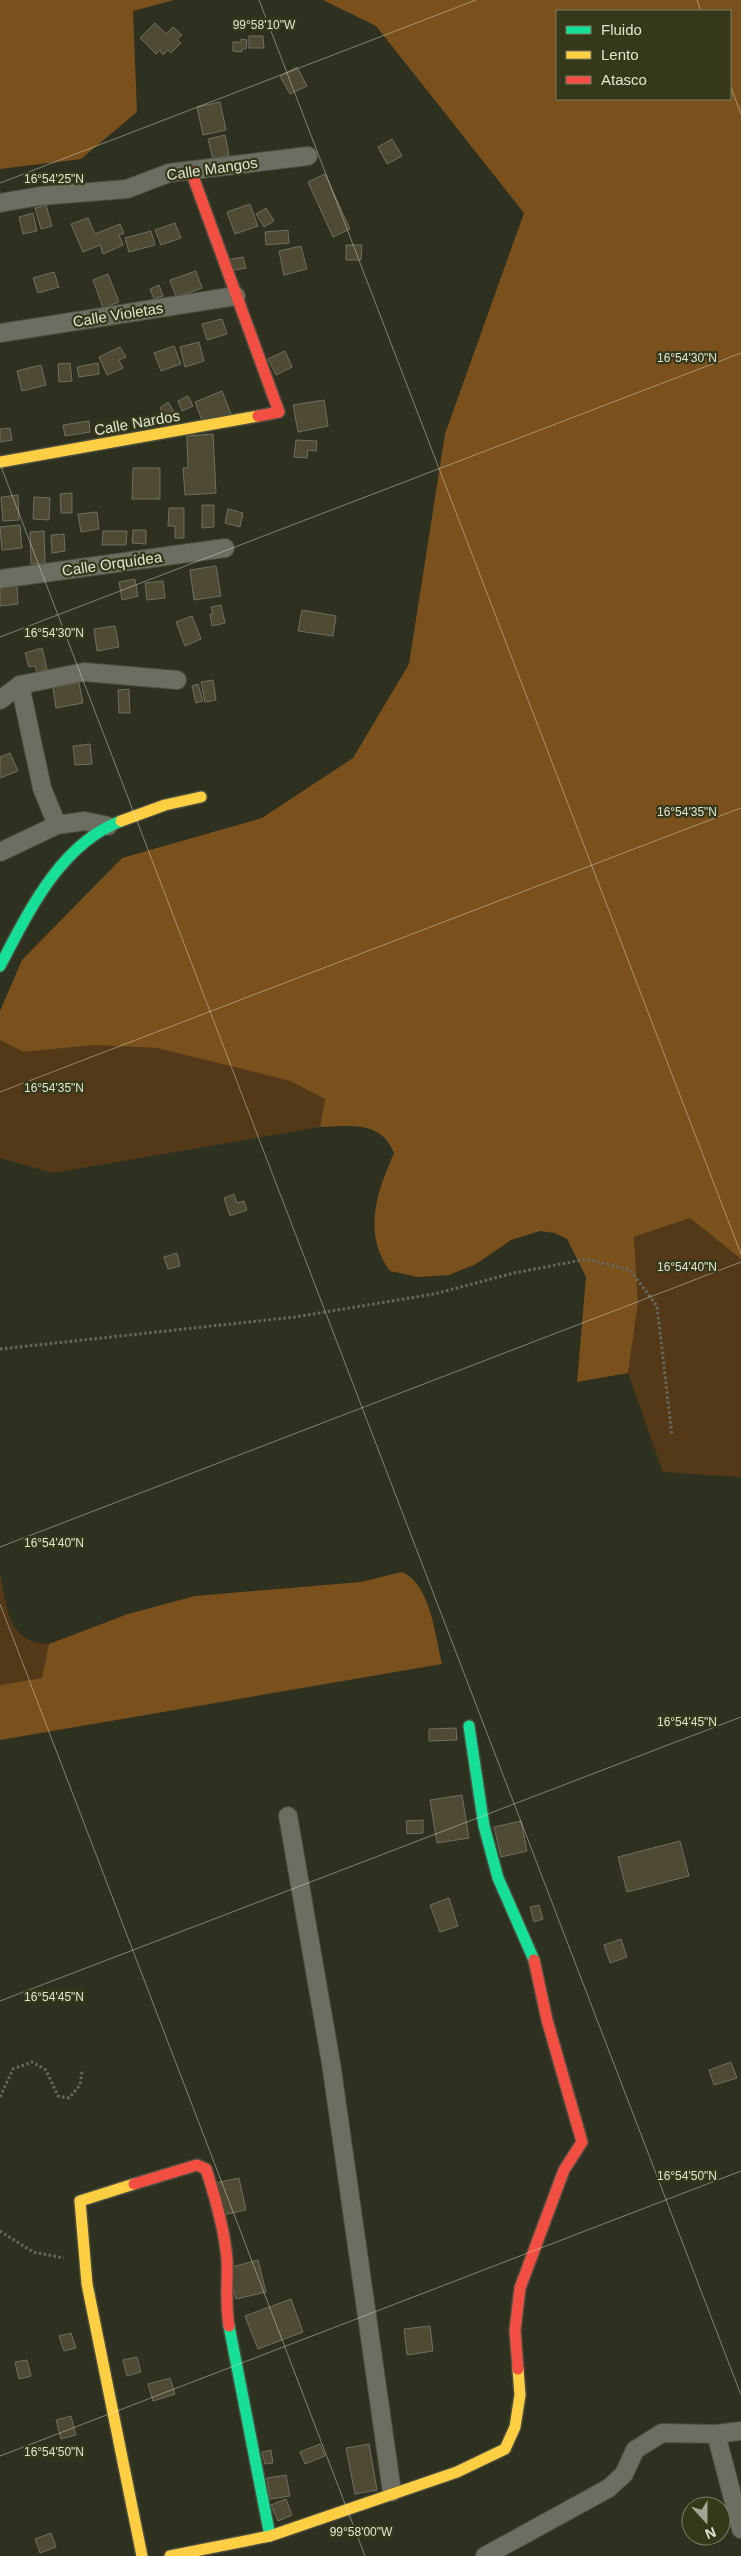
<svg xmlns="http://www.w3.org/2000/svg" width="741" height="2556" font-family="Arial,sans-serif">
<rect width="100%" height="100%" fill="#2f3120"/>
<!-- green -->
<g fill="#543919">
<polygon points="0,1040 24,1052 94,1045 157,1048 290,1081 325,1099 320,1127 53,1173 0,1158"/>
<polygon points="690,1218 741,1259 741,1477 663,1472 628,1373 638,1303 634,1237"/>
<path d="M0,1572C7,1605 6,1643 49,1644L42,1678L0,1685Z"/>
</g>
<!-- forest -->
<g fill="#7a501d" fill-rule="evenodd">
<polygon points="0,0 174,0 133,11 137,112 81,159 0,169"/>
<path d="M323,0H741V1259L690,1218L634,1237L638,1303L628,1373L577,1382L586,1277L567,1239L555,1233L540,1231L511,1240L476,1264L449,1275L418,1277L390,1271C362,1233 377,1192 394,1153C381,1120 350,1126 320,1127L325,1099L290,1081L157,1048L94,1045L24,1052L0,1040V1011L22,960L122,858L262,818L353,758L409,664L445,434L524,213L376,26ZM730,11V99H557V11Z"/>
<path d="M402,1572C431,1585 435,1635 442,1664L0,1740V1685L42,1678L49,1644L128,1614L195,1596L361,1582Z"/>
</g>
<!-- building -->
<g fill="#4e4a34" stroke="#706f61">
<polygon points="155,23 166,34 173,27 182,35 177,40 181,43 171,53 168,50 163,55 160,50 156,54 140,38"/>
<polygon points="249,36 263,36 264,48 249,48"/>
<polygon points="241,39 247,40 246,49 242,49 242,52 233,51 233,42 241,42"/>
<polygon points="297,67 307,86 290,94 280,76"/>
<polygon points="220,102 226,130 203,135 197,107"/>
<polygon points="225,135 229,155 213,159 208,139"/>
<polygon points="392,139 402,156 387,164 378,147"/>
<polygon points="325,174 350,229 333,237 308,182"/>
<polygon points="250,204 258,226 235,234 227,212"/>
<polygon points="46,205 52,226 41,229 35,208"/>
<polygon points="266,208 274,221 264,227 256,214"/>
<polygon points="33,213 37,231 23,234 19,217"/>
<polygon points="88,218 95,234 120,224 124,233 119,235 123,245 103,254 100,245 83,252 71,224"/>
<polygon points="175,223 181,238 161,245 155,230"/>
<polygon points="288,230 289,243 266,245 265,232"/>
<polygon points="151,231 155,245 129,252 125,238"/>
<polygon points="346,245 362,245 361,260 346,260"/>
<polygon points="301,246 307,269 284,275 279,251"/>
<polygon points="243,257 246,268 229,271 227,260"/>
<polygon points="196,271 202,288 176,297 170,280"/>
<polygon points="54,272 59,287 38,293 33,278"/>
<polygon points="108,274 119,302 103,308 93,280"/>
<polygon points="159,285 163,296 154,299 150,289"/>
<polygon points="222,319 227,334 207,340 202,324"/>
<polygon points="199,342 204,361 185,367 180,347"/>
<polygon points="174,346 181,364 161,371 154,353"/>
<polygon points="120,347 126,357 119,360 123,368 107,375 99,357"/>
<polygon points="285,351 292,367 276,375 268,359"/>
<polygon points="70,363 72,381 59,382 58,364"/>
<polygon points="98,363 99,374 79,377 77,367"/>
<polygon points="41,365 46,385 22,391 17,371"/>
<polygon points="222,391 231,414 204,425 195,402"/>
<polygon points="188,396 193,406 182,411 178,401"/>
<polygon points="324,400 328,426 298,432 293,405"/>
<polygon points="168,402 175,413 167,419 160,408"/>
<polygon points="89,421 90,432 65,436 63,425"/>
<polygon points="10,428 12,440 0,442 0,429"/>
<polygon points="213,434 216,493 185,495 183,468 188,468 187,436"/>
<polygon points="296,440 317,441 316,451 308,450 307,458 294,457"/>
<polygon points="133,468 160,468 160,499 132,499"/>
<polygon points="72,493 72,513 61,513 60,494"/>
<polygon points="18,495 19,520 3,521 1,497"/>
<polygon points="34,497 50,498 49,520 33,519"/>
<polygon points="202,505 214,505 214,527 202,528"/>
<polygon points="169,508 184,508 184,538 175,538 175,526 168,526"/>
<polygon points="228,509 243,513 240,527 225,523"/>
<polygon points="97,512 99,529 81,532 78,514"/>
<polygon points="20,525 22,548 2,550 0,527"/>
<polygon points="133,530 146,530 146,544 132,543"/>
<polygon points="44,531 45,563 31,564 30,532"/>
<polygon points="103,531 127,531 126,545 102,545"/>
<polygon points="64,534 65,551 52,553 51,535"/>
<polygon points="216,566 221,596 194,600 190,570"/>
<polygon points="135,579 138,596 122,600 119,582"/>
<polygon points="163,581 165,598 147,600 145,583"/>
<polygon points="17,586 18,604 0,606 0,588"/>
<polygon points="221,605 225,623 212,626 210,614 213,614 211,607"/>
<polygon points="302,610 336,616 333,636 298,631"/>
<polygon points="192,616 201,639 185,646 176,622"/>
<polygon points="115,626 119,647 97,651 94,629"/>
<polygon points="42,648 47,669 37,672 35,666 29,667 25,653"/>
<polygon points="213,680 216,700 205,702 201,682"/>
<polygon points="79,683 83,703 56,708 53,688"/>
<polygon points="198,684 203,701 196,703 192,686"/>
<polygon points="129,689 130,713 119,713 118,690"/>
<polygon points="90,744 92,764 75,765 73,746"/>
<polygon points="10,753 18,771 0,778 0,757"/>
<polygon points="234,1194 237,1203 244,1201 247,1210 230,1216 224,1198"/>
<polygon points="177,1253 180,1266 168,1269 164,1257"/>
<polygon points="456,1728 457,1740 429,1741 429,1729"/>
<polygon points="462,1795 469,1838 437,1843 430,1800"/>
<polygon points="423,1820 423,1833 407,1834 406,1821"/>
<polygon points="521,1821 527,1851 501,1857 494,1827"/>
<polygon points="680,1841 689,1876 627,1892 618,1857"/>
<polygon points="449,1898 458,1926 440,1932 430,1905"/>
<polygon points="539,1905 543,1919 534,1922 530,1907"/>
<polygon points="621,1939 627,1957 610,1963 604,1945"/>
<polygon points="731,2062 737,2078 714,2085 709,2070"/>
<polygon points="239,2178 246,2210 222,2215 215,2183"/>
<polygon points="258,2260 266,2292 236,2299 228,2268"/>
<polygon points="291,2299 303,2332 258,2349 245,2316"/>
<polygon points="430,2326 433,2351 407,2355 404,2329"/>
<polygon points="71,2333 76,2348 64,2351 59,2336"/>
<polygon points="137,2357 141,2372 127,2376 123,2360"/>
<polygon points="27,2360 31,2376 19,2379 15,2362"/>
<polygon points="170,2378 175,2394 153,2401 148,2384"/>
<polygon points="71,2416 76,2435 61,2439 56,2420"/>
<polygon points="320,2444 325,2456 305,2464 300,2452"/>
<polygon points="369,2444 377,2490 355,2494 346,2448"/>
<polygon points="271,2450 273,2463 265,2464 262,2452"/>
<polygon points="286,2475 290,2496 270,2499 267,2478"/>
<polygon points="286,2499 292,2515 278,2521 271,2505"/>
<polygon points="51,2533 56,2547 40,2553 35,2539"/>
</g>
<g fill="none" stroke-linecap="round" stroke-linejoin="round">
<defs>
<g id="street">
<polyline points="0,203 40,196 127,189 169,173 308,156"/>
<polyline points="0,333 236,296"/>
<polyline points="0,579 225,548"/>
<polyline points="20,685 42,788 57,825"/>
<polyline points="0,700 20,685 84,672 177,680"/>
<polyline points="0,852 57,825 85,821 108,826"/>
<polyline points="288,1816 331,2063 392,2492"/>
<polyline points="716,2434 741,2529"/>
<polyline points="485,2556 609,2488 624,2474 635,2450 662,2433 716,2434 741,2431"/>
</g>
<g id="fast">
<path d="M0,966C28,913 60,844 121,821"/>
<polyline points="469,1726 484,1826 498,1878 534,1960"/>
<polyline points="229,2326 270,2536"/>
</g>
<g id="slow">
<polyline points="0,462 258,416"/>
<polyline points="121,821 165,805 201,797"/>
<polyline points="134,2184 80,2201 87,2284 142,2556"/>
<polyline points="170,2556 270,2536 457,2472 505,2449 515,2427 520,2395 518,2369"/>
</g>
<g id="jam">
<polyline points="191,171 279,412 258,416"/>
<path d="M134,2184L197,2165L206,2169C215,2197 225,2230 227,2260C228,2282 225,2304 229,2326"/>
<polyline points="518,2369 515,2330 520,2288 564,2170 582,2142 547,2020 534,1960"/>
</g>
</defs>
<!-- street casing -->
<use href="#street" stroke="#4b4d3e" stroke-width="20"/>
<!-- fast casing -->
<use href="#fast" stroke="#4b4d3e" stroke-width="14"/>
<!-- slow casing -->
<use href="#slow" stroke="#4b4d3e" stroke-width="14"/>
<!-- jam casing -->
<use href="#jam" stroke="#4b4d3e" stroke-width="14"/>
<!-- path -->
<g stroke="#66685c" stroke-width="3" stroke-dasharray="2.5 2.5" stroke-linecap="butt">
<polyline points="0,1349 295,1317 434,1294 514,1273 587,1259 630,1270 657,1306 672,1436"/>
<polyline points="0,2097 13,2069 32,2062 46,2070 58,2096 69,2098 80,2085 82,2071"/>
<polyline points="0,2231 33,2252 64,2258"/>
</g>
<!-- street -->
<use href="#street" stroke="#6d6e62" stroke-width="18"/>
<!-- fast -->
<use href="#fast" stroke="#16e098" stroke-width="11"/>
<!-- slow -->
<use href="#slow" stroke="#ffcf43" stroke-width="11"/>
<!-- jam -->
<use href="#jam" stroke="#f24e42" stroke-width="11"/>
</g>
<!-- ticks -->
<path fill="none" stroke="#e2e4d2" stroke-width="1" stroke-opacity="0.45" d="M259,0L741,1254M697,0L701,11M730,85L741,114M0,183L476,0M0,464L741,2395M0,637L741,353M0,1092L741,808M0,1547L741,1262M0,1604L365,2556M0,2001L741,1717M0,2456L741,2171"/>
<g text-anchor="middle" stroke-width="4.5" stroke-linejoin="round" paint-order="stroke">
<!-- street labels -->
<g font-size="15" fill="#e2e4d2" stroke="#353819">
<text transform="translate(212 169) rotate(-8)" y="5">Calle Mangos</text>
<text transform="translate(118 315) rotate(-9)" y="5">Calle Violetas</text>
<text transform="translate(137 423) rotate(-10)" y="5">Calle Nardos</text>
<text transform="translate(112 564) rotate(-8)" y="5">Calle Orquídea</text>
</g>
</g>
<g font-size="12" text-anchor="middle" fill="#e2e4d2" stroke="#353819" stroke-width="4.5" stroke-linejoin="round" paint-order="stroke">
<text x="264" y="29">99°58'10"W</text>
<text x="54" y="183">16°54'25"N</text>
<text x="687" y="362">16°54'30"N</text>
<text x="54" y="637">16°54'30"N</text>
<text x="687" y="816">16°54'35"N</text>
<text x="54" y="1092">16°54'35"N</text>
<text x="687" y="1271">16°54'40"N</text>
<text x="54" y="1547">16°54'40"N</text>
<text x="687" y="1726">16°54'45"N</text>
<text x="54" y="2001">16°54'45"N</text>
<text x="687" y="2180">16°54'50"N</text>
<text x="54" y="2456">16°54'50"N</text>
<text x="361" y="2536">99°58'00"W</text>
</g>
<!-- legend -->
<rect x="556" y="10" width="175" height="90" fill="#353819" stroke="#7a7d63"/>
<rect x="566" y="26" width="25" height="8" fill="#16e098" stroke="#7a7d63"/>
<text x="601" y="35" font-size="15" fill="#e2e4d2">Fluido</text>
<rect x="566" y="51" width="25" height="8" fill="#ffcf43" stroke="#7a7d63"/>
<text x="601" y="60" font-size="15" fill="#e2e4d2">Lento</text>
<rect x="566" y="76" width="25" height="8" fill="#f24e42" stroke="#7a7d63"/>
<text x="601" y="85" font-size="15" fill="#e2e4d2">Atasco</text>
<!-- north arrow -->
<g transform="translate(706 2521) rotate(159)"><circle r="24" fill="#353819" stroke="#7a7d63"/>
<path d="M0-4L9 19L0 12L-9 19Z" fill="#a3a594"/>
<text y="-8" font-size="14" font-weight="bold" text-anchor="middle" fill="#e2e4d2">N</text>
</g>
</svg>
